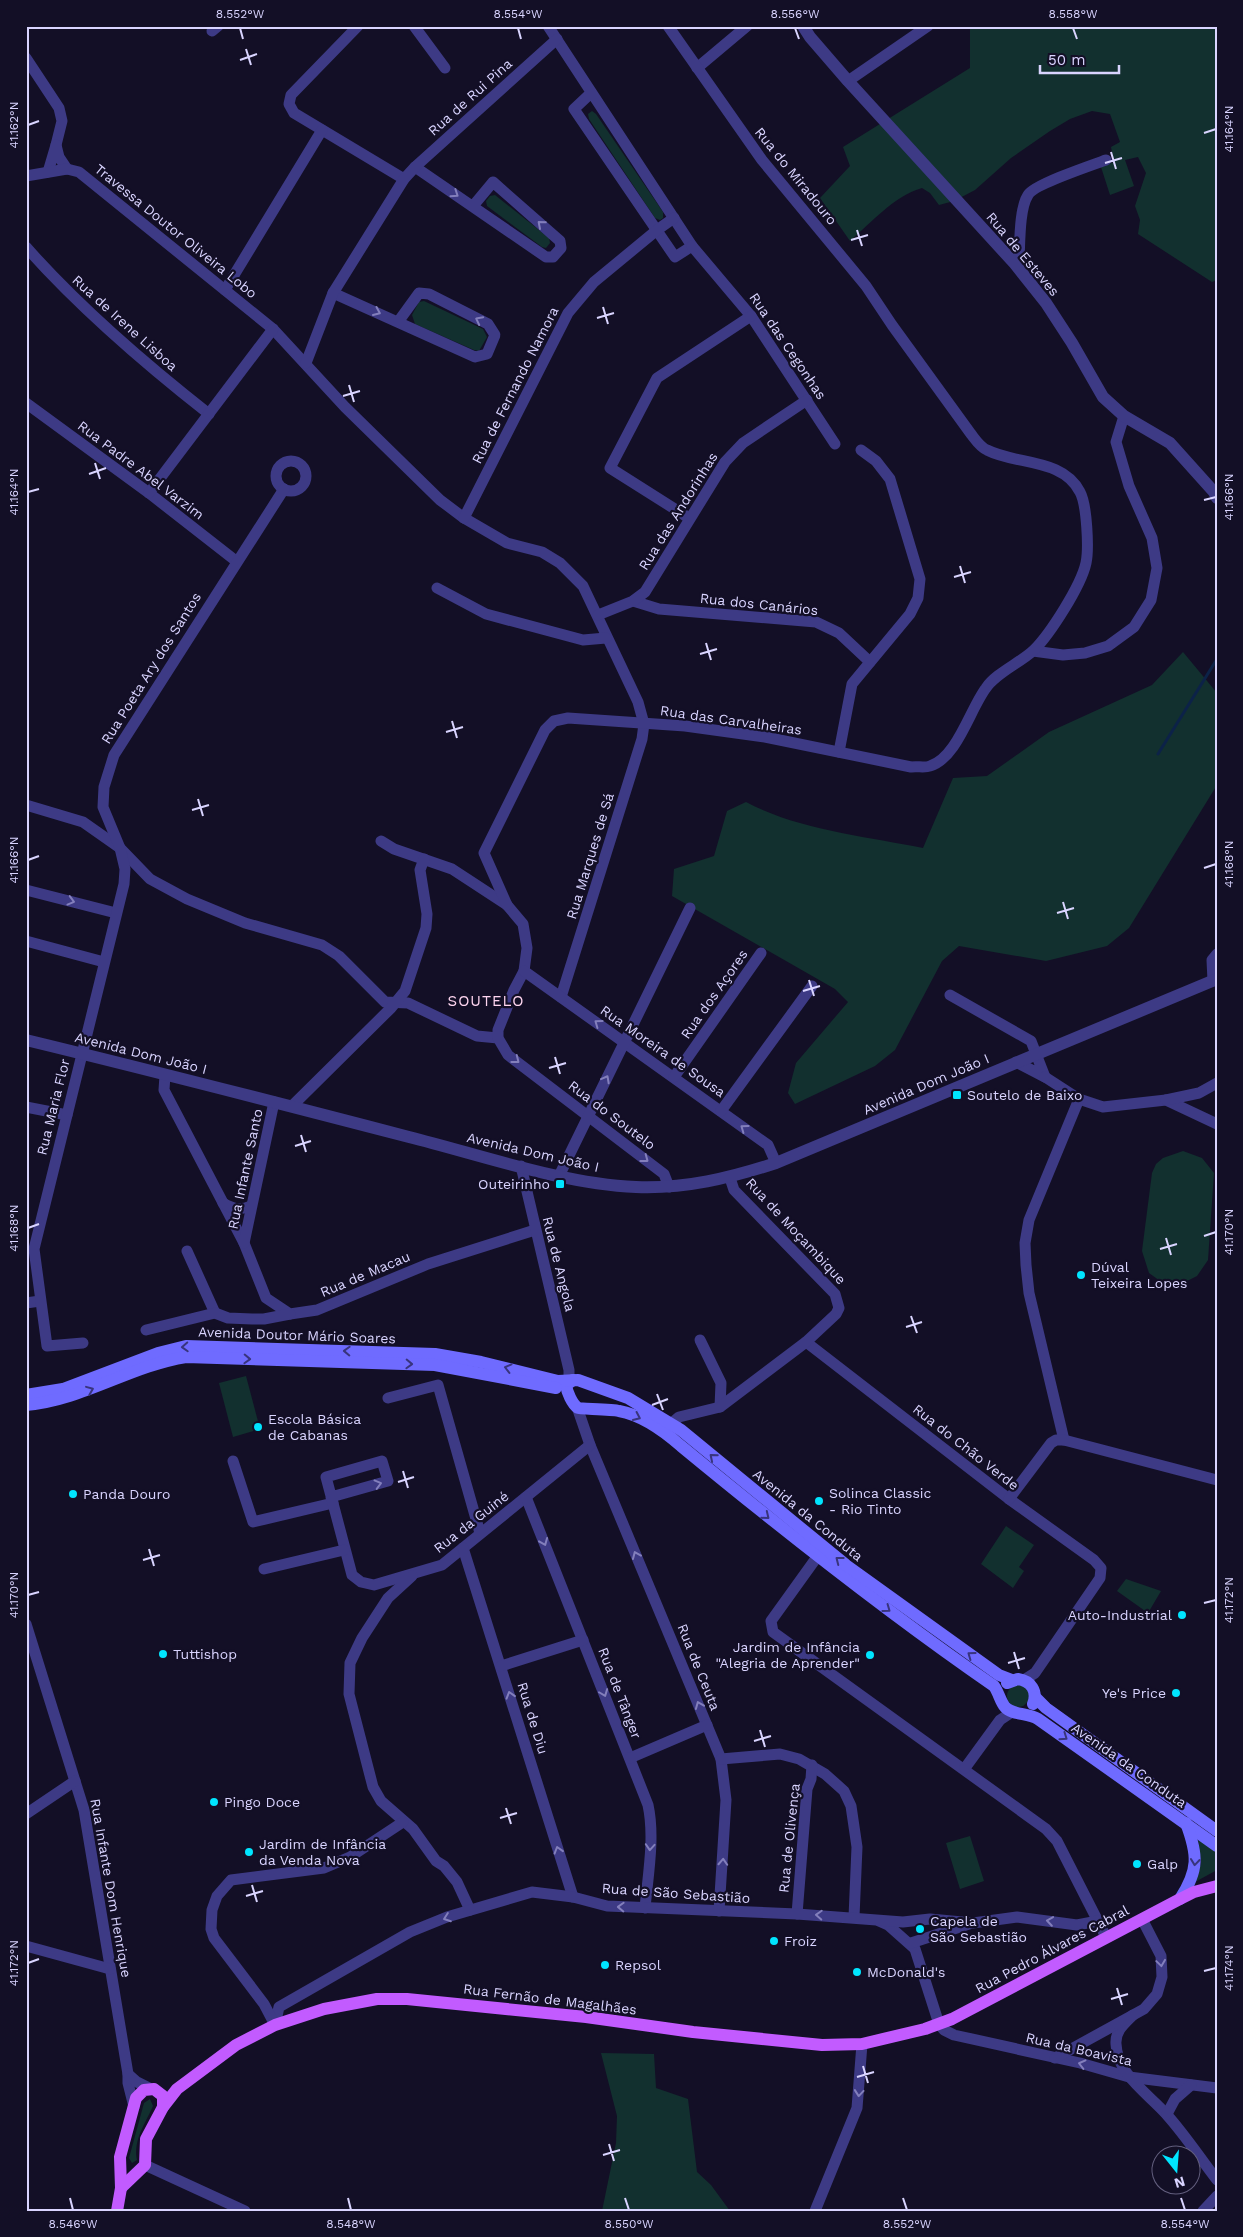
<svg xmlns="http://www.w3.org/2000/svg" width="1243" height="2237" font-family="'Work Sans',sans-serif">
<rect width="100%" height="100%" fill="#130f26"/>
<!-- green -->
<g fill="#12302f">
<path d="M970,26H1217V280L1212,282L1138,234L1140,220L1135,206L1146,173L1138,157L1125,160L1134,186L1110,195L1101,167L1114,162L1111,147L1120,142L1110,114L1092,111L1070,119L1050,131L1011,158L975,190L954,201L939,205L930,193L922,188C894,196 872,222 850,241L820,198L850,166L843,147L970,68Z"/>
<polygon points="592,111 596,114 663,212 663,218 660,220 655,218 589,119 588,114"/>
<polygon points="495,195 549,238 550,243 546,248 542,247 487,206 486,201 490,196"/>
<polygon points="424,301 483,329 487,337 479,351 474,350 415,324 412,315 419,302"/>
<path d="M1183,652L1217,693V785L1129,928L1107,946L1046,961L959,946L942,961L895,1050L875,1066L795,1104L788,1093L796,1063L848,1002L835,989L672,896L674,869L714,856L727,811L746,802C799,830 865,836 923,848L953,778L987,776L1049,732L1152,685Z"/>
<polygon points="1183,1151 1202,1158 1214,1173 1208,1260 1197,1276 1181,1284 1163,1283 1149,1273 1142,1251 1152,1173 1156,1164 1163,1158"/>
<polygon points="246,1376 260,1429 233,1437 219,1383"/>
<polygon points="1006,1526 1034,1545 1019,1567 1024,1571 1013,1588 981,1564"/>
<polygon points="1126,1579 1161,1591 1148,1613 1117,1591"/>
<circle cx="1018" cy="1696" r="11"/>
<polygon points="970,1836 984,1881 960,1889 946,1843"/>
<polygon points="1198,1839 1217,1853 1217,1870 1195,1882 1201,1863"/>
<polygon points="601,2053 654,2054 656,2088 688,2099 697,2172 711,2185 730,2211 602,2211 616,2143 617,2116"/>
<path d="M150,2099L153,2106C145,2124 133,2140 137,2160L132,2163L129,2158L144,2103Z"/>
</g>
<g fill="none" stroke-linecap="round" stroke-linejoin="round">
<!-- stream -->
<polyline stroke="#0c2248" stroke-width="3" points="1158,754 1217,659"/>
<!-- minor -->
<g stroke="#3d3a85" stroke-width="11">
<polyline points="358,26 291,95 289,104 294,113 404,179"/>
<polyline points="414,26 445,68"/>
<polyline points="548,26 692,246 675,257 574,109 591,93"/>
<polyline points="212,31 218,26"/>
<polyline points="26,58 59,108 62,121 56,145"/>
<polyline points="697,68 747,26"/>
<polyline points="848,81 928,26"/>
<polyline points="415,167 546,257 553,257 561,248 560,241 493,182 473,206"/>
<polyline points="48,172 56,145 59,157 67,169"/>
<polyline points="26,176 67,169 79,172 273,329 345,407 440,500 464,518 507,543 542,552 560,563 583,586 638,702 644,724 642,739 561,997"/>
<polyline points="692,246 751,316 835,444"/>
<path d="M26,247C81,309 144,363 209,414"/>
<path d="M1015,264L1019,260C1020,244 1019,209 1028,195C1033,185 1092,165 1106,160"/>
<polyline points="225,290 322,130"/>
<polyline points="333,293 475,357 487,354 495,335 488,324 429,294 419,293 398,322"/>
<polyline points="306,363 333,293 404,179 415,167 557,39"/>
<polyline points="26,403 149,493 236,561"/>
<circle cx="291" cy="476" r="15"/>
<polyline points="149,493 273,329"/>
<polyline points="464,518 568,313 594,282 657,230 674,218"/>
<polyline points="689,518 610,468 657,378 751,316"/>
<polyline points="437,588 486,614 583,640 606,638"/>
<polyline points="633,601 659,609 816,622 839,633 870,662"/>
<polyline points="598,615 633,601 645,592 725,462 743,443 807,400"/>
<polyline points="1033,651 1063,655 1085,653 1108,646 1134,627 1151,600 1157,568 1152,538 1129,486 1116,442 1124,416"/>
<polyline points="839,752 852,684 910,614 918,598 920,579 890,479 876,461 861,450"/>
<polyline points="26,805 83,822 120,848 150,879 187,899 245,923 322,945 339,956 385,1002 408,1003 477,1036 498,1038"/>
<polyline points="381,841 394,849 452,869 507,905 523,924 527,948 524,971 514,990 498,1030 498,1038 508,1055 664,1174 669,1187"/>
<polyline points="26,890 116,913"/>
<path d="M507,905L484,853L545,730L554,721L568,718L685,726L765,737L911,767C917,766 925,768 930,766C957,758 970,709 986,688C996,673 1020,663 1034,650C1050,634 1081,586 1086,563C1089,549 1087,505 1080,492C1063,458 1016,465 987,450C980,447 975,439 971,434L892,325L866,286L762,160L668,26"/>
<polyline points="26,941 104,962"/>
<polyline points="524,971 768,1145 776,1163"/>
<polyline points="1213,981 1212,960 1217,954"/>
<polyline points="950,995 1031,1041 1045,1077 1016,1062"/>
<polyline points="165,1075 164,1090 244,1243 266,1298 290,1314 317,1310 428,1264 535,1230"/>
<polyline points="674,1077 761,953"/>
<polyline points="1045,1077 1079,1099 1103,1107 1166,1100 1217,1124"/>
<polyline points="1166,1100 1199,1093 1217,1083"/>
<polyline points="292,1106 391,1008 405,991 426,928 427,914 420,870 424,859"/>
<polyline points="26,1107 67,1115"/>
<polyline points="721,1111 812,986"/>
<polyline points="521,1166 569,1370 569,1382"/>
<polyline points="559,1176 690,908"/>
<path d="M223,1203C233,1209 240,1211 251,1206"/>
<polyline points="244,1243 274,1102"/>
<polyline points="187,1251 215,1313"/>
<polyline points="26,1303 40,1301"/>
<polyline points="146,1330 215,1313 228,1318 252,1319 264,1319 290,1314"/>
<polyline points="700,1340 721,1383 720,1407"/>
<polyline points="806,1342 1009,1499 1094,1560 1101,1568 1100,1578 1035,1673 1024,1680"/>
<polyline points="83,1343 47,1346 34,1249 124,884 125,869 120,848 103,807 104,787 114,755 284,489"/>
<polyline points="388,1398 438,1385 480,1533"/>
<polyline points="577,1407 590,1445 721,1759 726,1800 719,1911"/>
<polyline points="672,1423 679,1417 720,1407 806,1342 836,1314 839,1308 835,1294 734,1190 730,1178"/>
<polyline points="1064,1440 1029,1293 1026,1265 1025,1243 1029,1220 1079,1099"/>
<polyline points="233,1461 253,1522 333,1503"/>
<polyline points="331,1497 388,1481 382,1461 326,1477 352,1575 361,1582 374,1585 442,1565 590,1445"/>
<path d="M526,1497L648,1805C655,1837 648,1875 645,1908"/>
<polyline points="1009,1499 1051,1443 1056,1440 1064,1440 1217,1480"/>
<polyline points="463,1548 573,1897"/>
<polyline points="817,1557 771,1621 773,1632 1046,1829 1057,1841 1106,1937"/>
<polyline points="264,1569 344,1550"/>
<polyline points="412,1576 388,1598 362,1638 350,1663 349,1694 373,1787 381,1801 413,1829 436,1861 444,1866 457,1882 470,1910"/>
<polyline points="26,1624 84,1810 128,2074 128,2083 134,2107"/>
<polyline points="501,1666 583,1640"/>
<polyline points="630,1758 707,1725"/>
<polyline points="721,1759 780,1754 799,1759 825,1774 844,1791 851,1806 857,1847 854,1917"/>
<polyline points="965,1768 1000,1720 1012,1712"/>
<polyline points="26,1814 75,1781"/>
<polyline points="797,1914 807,1789 811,1779 812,1765"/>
<polyline points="879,1921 888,1925 915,1949 939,2024 944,2030 954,2035 1080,2063 1129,2077 1217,2088"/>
<polyline points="911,1943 969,1924"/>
<polyline points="26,1946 110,1969"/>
<path d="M1133,2015C1124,2024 1115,2031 1116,2044C1117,2075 1149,2094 1167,2115C1185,2135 1200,2158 1217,2180"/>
<polyline points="275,2025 279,2007 410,1932 447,1917 532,1892 573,1897 607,1906 797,1914 903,1922 930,1919 973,1923 1017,1917 1077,1925 1098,1921"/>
<polyline points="275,2025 264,2004 214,1938 211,1929 212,1910 217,1896 231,1880 324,1868 350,1857 403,1822"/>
<polyline points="1055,2058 1144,2009 1157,1994 1162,1977 1161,1956 1142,1919"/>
<polyline points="128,2074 137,2082 149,2088"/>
<polyline points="1167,2114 1175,2099 1191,2085"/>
<polyline points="145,2165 245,2211"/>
<polyline points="815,2211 857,2108 862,2044"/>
<polyline points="1203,2211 1217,2196"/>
</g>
<!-- tertiary -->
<g stroke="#3d3a85" stroke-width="12">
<polyline points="803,26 810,37 848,81 1015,264 1046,303 1072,343 1103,397 1124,416 1170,443 1214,492 1217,498"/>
<path d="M26,1040C154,1071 282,1104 409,1137C481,1155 563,1184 636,1187C685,1189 730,1178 776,1163L1217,979"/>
</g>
<!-- secondary -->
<g stroke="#6f6bff" stroke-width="12">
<path d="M573,1380L566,1385C567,1392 572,1404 578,1408C580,1409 612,1409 619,1411C642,1415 664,1431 681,1446C783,1530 885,1611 994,1686C999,1693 1000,1701 1005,1707C1012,1715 1028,1713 1038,1719L1217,1846"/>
<polyline points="26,1395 63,1389 158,1353 186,1346 435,1354 481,1362 558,1381 578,1380 628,1398 681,1430 846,1565 999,1675 1012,1680"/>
<path d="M26,1405C83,1400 130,1366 186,1357L435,1365L556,1388"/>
<path d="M1007,1683L1018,1679C1031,1681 1038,1691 1033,1704"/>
<polyline points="1035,1697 1046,1708 1217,1831"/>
<path d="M1180,1899C1199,1870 1198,1855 1186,1823"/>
</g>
<!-- primary -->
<g stroke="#c25bff" stroke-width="12">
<polyline points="121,2188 145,2165 146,2139 163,2107 177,2089 236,2045 275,2025 324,2009 377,1999 407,1999 586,2017 693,2032 822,2045 862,2044 925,2029 952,2019 1180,1899 1194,1892 1217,1886"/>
<polyline points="117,2211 121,2188 120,2157 136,2098 144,2090 154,2089 163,2096 163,2107"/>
</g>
</g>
<!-- one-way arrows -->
<defs><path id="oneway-chevron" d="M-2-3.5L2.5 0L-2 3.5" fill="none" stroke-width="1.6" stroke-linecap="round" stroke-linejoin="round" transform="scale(1.25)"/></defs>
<g stroke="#837fbc">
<use href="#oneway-chevron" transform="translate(455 194) rotate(34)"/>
<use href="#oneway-chevron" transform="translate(541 224) rotate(-139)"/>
<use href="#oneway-chevron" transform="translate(377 312) rotate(24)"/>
<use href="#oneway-chevron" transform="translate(479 320) rotate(-153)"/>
<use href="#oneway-chevron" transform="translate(71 901) rotate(15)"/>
<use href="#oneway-chevron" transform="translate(598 1023) rotate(-144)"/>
<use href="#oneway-chevron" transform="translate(516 1060) rotate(38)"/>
<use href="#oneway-chevron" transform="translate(606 1079) rotate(-62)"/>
<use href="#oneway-chevron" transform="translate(744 1128) rotate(-144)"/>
<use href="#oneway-chevron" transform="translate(645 1159) rotate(37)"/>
<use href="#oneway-chevron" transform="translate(378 1484) rotate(-15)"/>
<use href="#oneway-chevron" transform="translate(544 1542) rotate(68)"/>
<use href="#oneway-chevron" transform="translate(636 1555) rotate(-113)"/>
<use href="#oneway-chevron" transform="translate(604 1693) rotate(69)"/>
<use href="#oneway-chevron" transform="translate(510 1695) rotate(-107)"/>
<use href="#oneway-chevron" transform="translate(699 1705) rotate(-112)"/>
<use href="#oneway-chevron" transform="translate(650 1847) rotate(94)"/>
<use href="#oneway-chevron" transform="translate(558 1850) rotate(-107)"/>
<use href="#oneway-chevron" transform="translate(723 1862) rotate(-87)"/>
<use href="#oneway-chevron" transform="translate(621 1907) rotate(-178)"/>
<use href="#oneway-chevron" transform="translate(819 1915) rotate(-177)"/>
<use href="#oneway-chevron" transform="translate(447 1918) rotate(160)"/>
<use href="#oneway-chevron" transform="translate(1050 1921) rotate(-172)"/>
<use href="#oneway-chevron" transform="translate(1161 1963) rotate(82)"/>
<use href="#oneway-chevron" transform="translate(1082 2064) rotate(-166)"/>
<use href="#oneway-chevron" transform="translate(859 2093) rotate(95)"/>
</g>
<g stroke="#38347d">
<use href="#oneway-chevron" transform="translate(185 1347) rotate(177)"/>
<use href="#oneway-chevron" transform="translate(347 1351) rotate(-178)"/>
<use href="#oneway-chevron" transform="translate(247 1359) rotate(2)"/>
<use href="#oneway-chevron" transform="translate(409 1364) rotate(2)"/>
<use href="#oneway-chevron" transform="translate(508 1368) rotate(-166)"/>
<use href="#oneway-chevron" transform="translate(90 1390) rotate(-22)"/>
<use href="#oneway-chevron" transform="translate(637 1417) rotate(25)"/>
<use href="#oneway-chevron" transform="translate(713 1457) rotate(-140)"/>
<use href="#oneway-chevron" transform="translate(766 1516) rotate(39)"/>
<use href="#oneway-chevron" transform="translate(839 1560) rotate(-142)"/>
<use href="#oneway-chevron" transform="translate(887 1609) rotate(36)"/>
<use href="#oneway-chevron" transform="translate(971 1655) rotate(-144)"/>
<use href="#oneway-chevron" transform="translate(1064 1737) rotate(35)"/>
<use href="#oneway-chevron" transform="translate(1195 1862) rotate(96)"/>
</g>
<!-- ticks -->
<path fill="none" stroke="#d9d4ff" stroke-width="2" d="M240,28L243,39M518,28L521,39M795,28L799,39M1073,28L1077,39M246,49L251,65M240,60L257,54M28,125L39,121M1204,133L1216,129M1111,152L1116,169M1105,163L1122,158M857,230L862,246M851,240L868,235M603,307L608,324M597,318L614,313M349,385L354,402M343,396L360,391M95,463L100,479M89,474L106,468M28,492L39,489M1204,500L1216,497M960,566L965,583M954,577L971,572M706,643L711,660M700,654L717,649M452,721L457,738M446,732L463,727M198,799L203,816M192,810L209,805M28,860L39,856M1204,868L1216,864M1063,902L1068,919M1057,913L1074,908M809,980L814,996M803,991L820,986M555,1057L560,1074M549,1068L566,1063M301,1135L306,1152M295,1146L311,1141M28,1228L39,1224M1204,1236L1216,1232M1166,1238L1171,1255M1160,1249L1177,1244M911,1316L917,1333M906,1327L922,1322M657,1394L663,1410M652,1405L668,1399M403,1471L408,1488M398,1482L414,1477M149,1549L154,1566M143,1560L160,1555M28,1595L39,1592M1204,1603L1216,1600M1014,1652L1019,1669M1008,1663L1025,1658M760,1730L765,1747M754,1741L771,1736M506,1808L511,1824M500,1818L517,1813M252,1885L257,1902M246,1896L263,1891M28,1963L39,1959M1204,1971L1216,1968M1117,1988L1122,2005M1111,1999L1128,1994M863,2066L868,2083M857,2077L874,2072M609,2144L614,2161M603,2155L620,2150M70,2198L73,2210M348,2198L351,2210M625,2198L629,2210M903,2198L907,2210M1181,2198L1185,2210"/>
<!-- markers -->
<g fill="#00e5ff" stroke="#130f26" stroke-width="2">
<rect x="952" y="1090" width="10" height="10" rx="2.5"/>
<rect x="555" y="1179" width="10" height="10" rx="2.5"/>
<circle cx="1081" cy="1275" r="5"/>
<circle cx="258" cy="1427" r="5"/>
<circle cx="73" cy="1494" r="5"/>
<circle cx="819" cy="1501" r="5"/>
<circle cx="1182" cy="1615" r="5"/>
<circle cx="163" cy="1654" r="5"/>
<circle cx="870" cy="1655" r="5"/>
<circle cx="1176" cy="1693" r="5"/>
<circle cx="214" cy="1802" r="5"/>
<circle cx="249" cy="1852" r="5"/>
<circle cx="1137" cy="1864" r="5"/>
<circle cx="920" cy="1929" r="5"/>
<circle cx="774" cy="1941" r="5"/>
<circle cx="605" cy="1965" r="5"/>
<circle cx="857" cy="1972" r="5"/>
</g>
<g text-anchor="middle" stroke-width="4.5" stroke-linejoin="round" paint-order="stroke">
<!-- street labels -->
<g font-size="14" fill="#d9d4ff" stroke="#130f26">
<text transform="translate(470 97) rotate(-42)" y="5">Rua de Rui Pina</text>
<text transform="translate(796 176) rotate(51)" y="5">Rua do Miradouro</text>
<text transform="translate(176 231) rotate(39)" y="5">Travessa Doutor Oliveira Lobo</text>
<text transform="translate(1023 254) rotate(50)" y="5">Rua de Esteves</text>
<text transform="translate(125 323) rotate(42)" y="5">Rua de Irene Lisboa</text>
<text transform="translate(788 346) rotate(56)" y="5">Rua das Cegonhas</text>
<text transform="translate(515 385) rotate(-63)" y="5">Rua de Fernando Namora</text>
<text transform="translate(141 470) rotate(37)" y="5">Rua Padre Abel Varzim</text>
<text transform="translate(678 511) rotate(-58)" y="5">Rua das Andorinhas</text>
<text transform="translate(759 604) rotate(6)" y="5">Rua dos Canários</text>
<text transform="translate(151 668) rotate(-58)" y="5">Rua Poeta Ary dos Santos</text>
<text transform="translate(731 720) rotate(8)" y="5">Rua das Carvalheiras</text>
<text transform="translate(590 856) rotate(-73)" y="5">Rua Marques de Sá</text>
<text transform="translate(714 994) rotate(-55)" y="5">Rua dos Açores</text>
<text transform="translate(663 1051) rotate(35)" y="5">Rua Moreira de Sousa</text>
<text transform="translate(141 1053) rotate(14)" y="5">Avenida Dom João I</text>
<text transform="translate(926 1084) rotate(-23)" y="5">Avenida Dom João I</text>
<text transform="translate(53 1107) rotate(-76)" y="5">Rua Maria Flor</text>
<text transform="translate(612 1115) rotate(37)" y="5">Rua do Soutelo</text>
<text transform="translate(533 1152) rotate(13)" y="5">Avenida Dom João I</text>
<text transform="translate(245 1169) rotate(-78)" y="5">Rua Infante Santo</text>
<text transform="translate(796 1231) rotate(47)" y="5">Rua de Moçambique</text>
<text transform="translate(559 1264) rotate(76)" y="5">Rua de Angola</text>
<text transform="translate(365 1274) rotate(-23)" y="5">Rua de Macau</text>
<text transform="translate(297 1335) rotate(2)" y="5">Avenida Doutor Mário Soares</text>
<text transform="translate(966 1447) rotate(38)" y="5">Rua do Chão Verde</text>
<text transform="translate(808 1515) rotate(39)" y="5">Avenida da Conduta</text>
<text transform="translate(471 1522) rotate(-38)" y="5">Rua da Guiné</text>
<text transform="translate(699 1667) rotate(68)" y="5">Rua de Ceuta</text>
<text transform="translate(620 1693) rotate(69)" y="5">Rua de Tânger</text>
<text transform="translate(533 1718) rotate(73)" y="5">Rua de Diu</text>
<text transform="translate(1129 1765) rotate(35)" y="5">Avenida da Conduta</text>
<text transform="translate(789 1838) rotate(-84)" y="5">Rua de Olivença</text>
<text transform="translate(111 1888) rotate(80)" y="5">Rua Infante Dom Henrique</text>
<text transform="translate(676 1893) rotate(4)" y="5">Rua de São Sebastião</text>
<text transform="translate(1052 1949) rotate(-28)" y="5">Rua Pedro Álvares Cabral</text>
<text transform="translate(550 1999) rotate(7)" y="5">Rua Fernão de Magalhães</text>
<text transform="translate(1079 2049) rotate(13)" y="5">Rua da Boavista</text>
</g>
<!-- poi labels -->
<g font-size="14" fill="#d9d4ff" stroke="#130f26" text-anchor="start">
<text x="967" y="1100">Soutelo de Baixo</text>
<text x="550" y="1189" text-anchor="end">Outeirinho</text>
<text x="1091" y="1272">Dúval<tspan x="1091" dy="16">Teixeira Lopes</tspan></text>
<text x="268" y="1424">Escola Básica<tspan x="268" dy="16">de Cabanas</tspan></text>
<text x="829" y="1498">Solinca Classic<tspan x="829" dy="16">- Rio Tinto</tspan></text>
<text x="83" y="1499">Panda Douro</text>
<text x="1172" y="1620" text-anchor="end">Auto-Industrial</text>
<text x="860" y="1652" text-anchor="end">Jardim de Infância<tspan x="860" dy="16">"Alegria de Aprender"</tspan></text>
<text x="173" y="1659">Tuttishop</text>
<text x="1166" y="1698" text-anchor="end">Ye's Price</text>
<text x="224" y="1807">Pingo Doce</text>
<text x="259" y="1849">Jardim de Infância<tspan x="259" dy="16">da Venda Nova</tspan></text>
<text x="1147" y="1869">Galp</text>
<text x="930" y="1926">Capela de<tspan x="930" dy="16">São Sebastião</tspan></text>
<text x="784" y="1946">Froiz</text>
<text x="615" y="1970">Repsol</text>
<text x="867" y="1977">McDonald's</text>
</g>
<!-- neighbourhood labels -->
<g font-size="15" letter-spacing="1" fill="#ffd6f0" stroke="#130f26">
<text x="486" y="1006">SOUTELO</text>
</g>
</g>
<!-- border -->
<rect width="1243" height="2237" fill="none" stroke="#130f26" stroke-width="55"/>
<!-- north arrow -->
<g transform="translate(1176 2170) rotate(163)"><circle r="24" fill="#130f26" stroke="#625e7d"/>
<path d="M0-4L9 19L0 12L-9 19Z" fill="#00e5ff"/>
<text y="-8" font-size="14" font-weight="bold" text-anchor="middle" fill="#d9d4ff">N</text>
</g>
<!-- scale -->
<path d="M1040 65v8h79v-8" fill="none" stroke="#d9d4ff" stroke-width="2.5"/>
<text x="1048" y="65" font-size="15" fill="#d9d4ff" stroke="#130f26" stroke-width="4" paint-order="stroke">50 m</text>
<rect x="28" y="28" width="1188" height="2182" fill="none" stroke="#d9d4ff" stroke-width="2"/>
<g font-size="12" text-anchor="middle" fill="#d9d4ff">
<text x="240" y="18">8.552°W</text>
<text x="518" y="18">8.554°W</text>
<text x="795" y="18">8.556°W</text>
<text x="1073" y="18">8.558°W</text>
<text transform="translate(14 125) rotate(-90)" y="4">41.162°N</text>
<text transform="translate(1229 129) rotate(-90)" y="4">41.164°N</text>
<text transform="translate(14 492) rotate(-90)" y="4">41.164°N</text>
<text transform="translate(1229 497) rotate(-90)" y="4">41.166°N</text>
<text transform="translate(14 860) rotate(-90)" y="4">41.166°N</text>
<text transform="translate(1229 864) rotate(-90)" y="4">41.168°N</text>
<text transform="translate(14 1228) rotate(-90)" y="4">41.168°N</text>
<text transform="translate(1229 1232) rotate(-90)" y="4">41.170°N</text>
<text transform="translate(14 1595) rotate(-90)" y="4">41.170°N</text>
<text transform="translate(1229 1600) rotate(-90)" y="4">41.172°N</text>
<text transform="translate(14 1963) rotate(-90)" y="4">41.172°N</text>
<text transform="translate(1229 1968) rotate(-90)" y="4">41.174°N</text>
<text x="73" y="2228">8.546°W</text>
<text x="351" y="2228">8.548°W</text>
<text x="629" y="2228">8.550°W</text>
<text x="907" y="2228">8.552°W</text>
<text x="1185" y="2228">8.554°W</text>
</g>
</svg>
